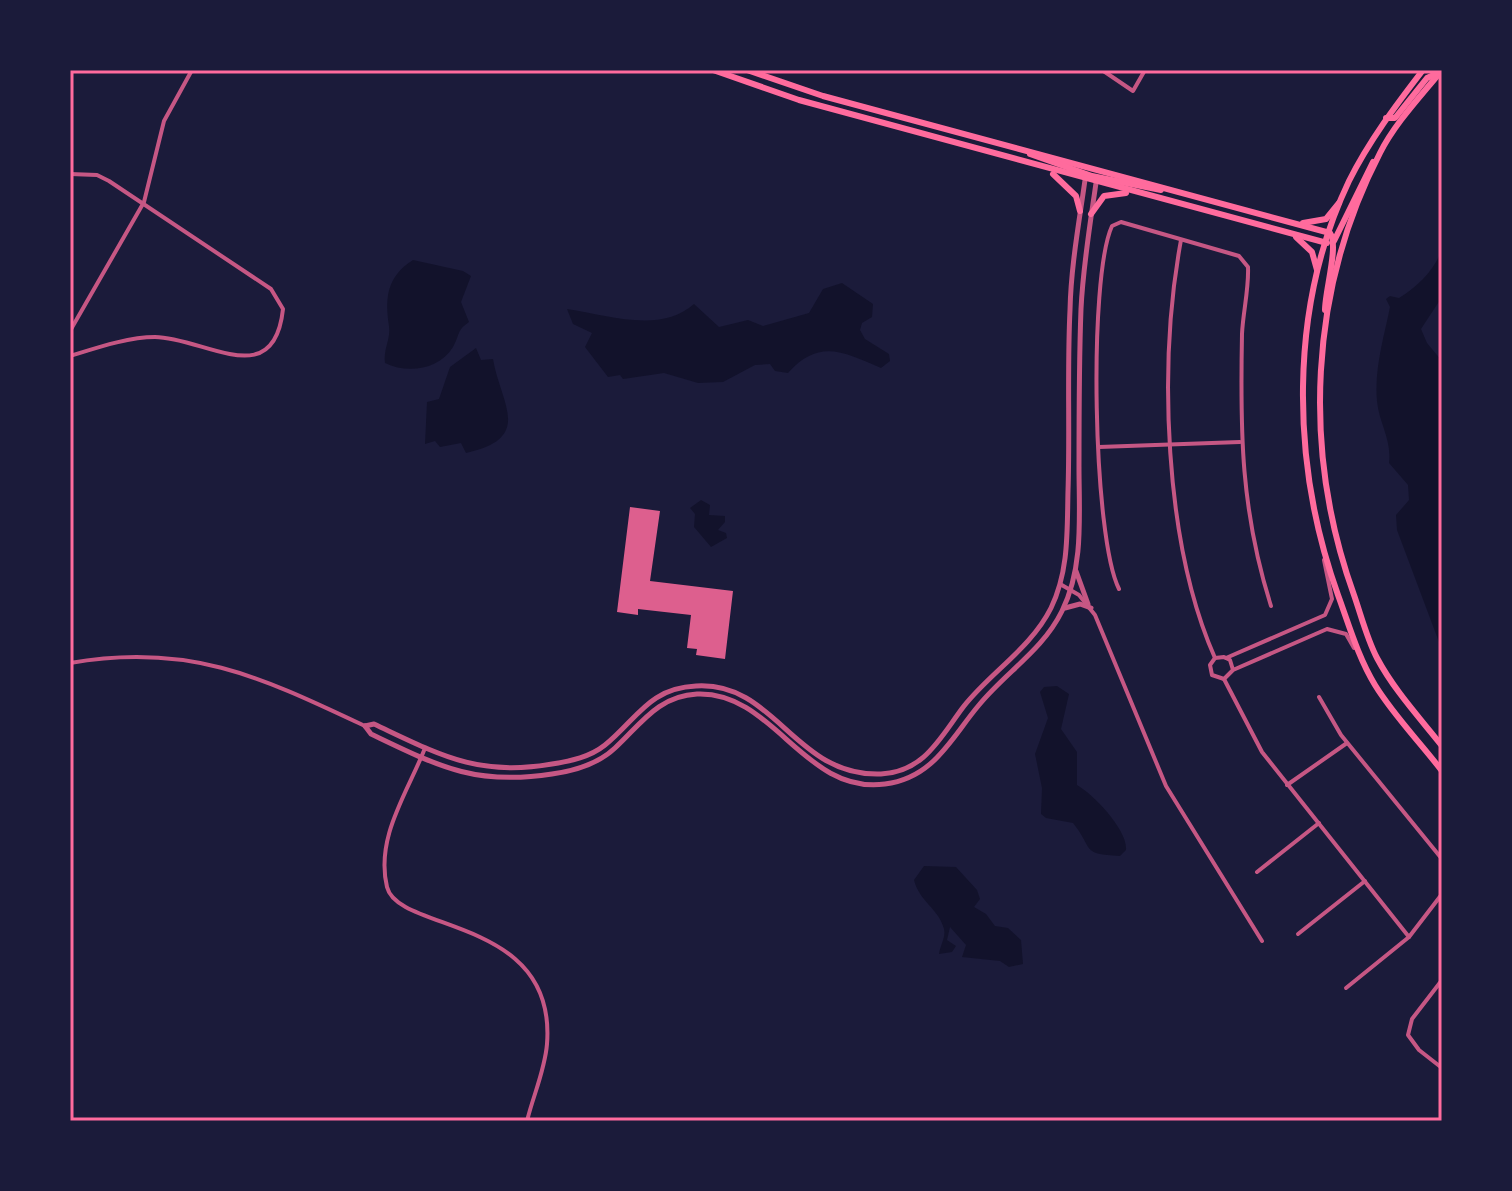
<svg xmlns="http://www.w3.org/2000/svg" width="1512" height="1191" font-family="'Varela Round',sans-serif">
<rect width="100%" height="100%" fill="#1b1b3a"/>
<!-- water -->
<g fill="#12122b">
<path d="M1442,249V297L1421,329L1427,343L1442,361V650L1397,530L1396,515L1409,500L1408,485L1389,463C1392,440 1379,423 1377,401C1374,369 1384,337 1390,307L1386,299L1390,296L1399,298C1417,287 1435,270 1442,249Z"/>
<path d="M413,260L463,271L471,276L461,302L469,322C456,331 460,335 453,347C439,370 407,374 385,363C383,349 391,339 389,326C385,299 386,277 413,260Z"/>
<path d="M842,283L873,304L872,317L862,323L860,330L865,339L889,354L890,361L881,368C844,352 819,338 788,373L775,371L770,364L755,365L723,382L698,383L664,373L623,379L620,375L608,377L585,347L592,333L573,324L567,309C608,315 660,334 694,304L719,327L748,320L763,326L809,313L823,289Z"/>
<path d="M476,348L481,360L493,359C500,403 535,438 466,453L461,443L440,447L435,441L425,444L427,402L439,399L450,367Z"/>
<polygon points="701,500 710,505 709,515 725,516 725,522 718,530 726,533 727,538 711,547 694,527 695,514 690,508"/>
<path d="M1057,686L1069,694L1061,729L1077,752V785C1093,794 1128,830 1126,850L1120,856C1080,854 1094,849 1073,823L1046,818L1041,814L1042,788L1035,754L1048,718L1040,692L1044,687Z"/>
<path d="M924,866L956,867L977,890L980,899L974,907L986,914L995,926L1008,928L1021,940L1023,964L1009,967L1000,961L962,957L966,945L950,927L947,940L956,946L952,952L939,954C940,946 946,937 944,929C939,909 919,901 914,880Z"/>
</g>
<!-- building -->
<polygon fill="#dd5f8e" points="630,507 660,511 650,581 733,591 725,659 696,655 697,649 687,648 691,615 638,609 638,615 617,612"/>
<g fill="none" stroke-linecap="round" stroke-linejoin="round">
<!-- minor -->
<g stroke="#c65784" stroke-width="4">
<polyline points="1102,70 1133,91 1145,70"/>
<path d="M70,174L97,175L109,181L271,289L283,309C274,393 206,338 155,337C128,337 96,348 70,356"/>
<path d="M1181,240C1158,364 1164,543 1215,658"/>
<polyline points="70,331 144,202 164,121 192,70"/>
<polyline points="1099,447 1240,442"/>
<polyline points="1060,584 1079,595 1095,615 1166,786 1262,941"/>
<path d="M1119,589C1093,538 1088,278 1112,226L1121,222L1239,256L1248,267C1249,289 1243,312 1242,334C1240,433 1241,511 1271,606"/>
<polyline points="1226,658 1325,615 1332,599 1324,560"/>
<path d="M70,663C189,642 261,677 365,726"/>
<polyline points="1233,670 1230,660 1224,657 1215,658 1210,665 1212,675 1224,679 1233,670 1327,629 1346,634 1354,648"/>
<polyline points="1224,679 1262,752 1409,937"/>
<polyline points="1319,697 1341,735 1442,859"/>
<path d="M425,748C408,792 375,837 387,887C398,933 557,916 547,1044C545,1070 533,1096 527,1121"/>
<polyline points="1287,785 1347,743"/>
<polyline points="1257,872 1319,823"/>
<polyline points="1298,934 1365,881"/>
<polyline points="1442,980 1412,1019 1408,1035 1419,1050 1442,1068"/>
<polyline points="1346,988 1409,937 1442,894"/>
</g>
<!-- tertiary -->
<g stroke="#c65784" stroke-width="5">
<polyline points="1076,571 1088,604"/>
<polyline points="1065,608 1080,604 1091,608"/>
<path d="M365,726L371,734C438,766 475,786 552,774C574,771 598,764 615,748C641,724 658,696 697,694C774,691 804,795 885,784C934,778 951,738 979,705C1006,672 1043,650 1062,611C1084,567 1079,515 1079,467C1079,415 1079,361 1081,309C1083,266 1090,225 1096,183"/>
<path d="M365,726L374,724C440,755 478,777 552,764C571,761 590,757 605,745C637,719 649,688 696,686C776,681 794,777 881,774C925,772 941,736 964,706C991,672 1031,648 1051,608C1069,571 1067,531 1068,491C1070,431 1067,370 1070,310C1071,266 1079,223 1085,180"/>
</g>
<!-- secondary -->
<g stroke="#ff6b9d" stroke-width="6">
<polyline points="713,70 799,100 1327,243"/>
<path d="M747,70L823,96L1330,233C1339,245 1325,291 1325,310"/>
<path d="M1423,70C1396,105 1369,141 1349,181C1288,309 1291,464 1338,595C1349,625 1358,657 1375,685C1394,716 1420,742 1442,771"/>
<path d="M1442,70C1421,96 1395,123 1380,153C1309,290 1302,451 1354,595C1361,615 1367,639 1377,658C1394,690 1419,717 1442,746"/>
<polyline points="1386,118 1395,118 1427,78 1440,72"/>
<polyline points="1030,154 1092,176 1161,190"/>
<polyline points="1053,174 1076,196 1080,211"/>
<polyline points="1091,214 1104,196 1126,193"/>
<polyline points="1303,223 1326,219 1339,203"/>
<polyline points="1296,237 1312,252 1317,270"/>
<polyline points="1334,241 1373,162"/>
</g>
</g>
<!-- border -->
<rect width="1512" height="1191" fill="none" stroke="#1b1b3a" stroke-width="144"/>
<rect x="72" y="72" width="1368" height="1047" fill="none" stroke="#ff6b9d" stroke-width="3"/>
</svg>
